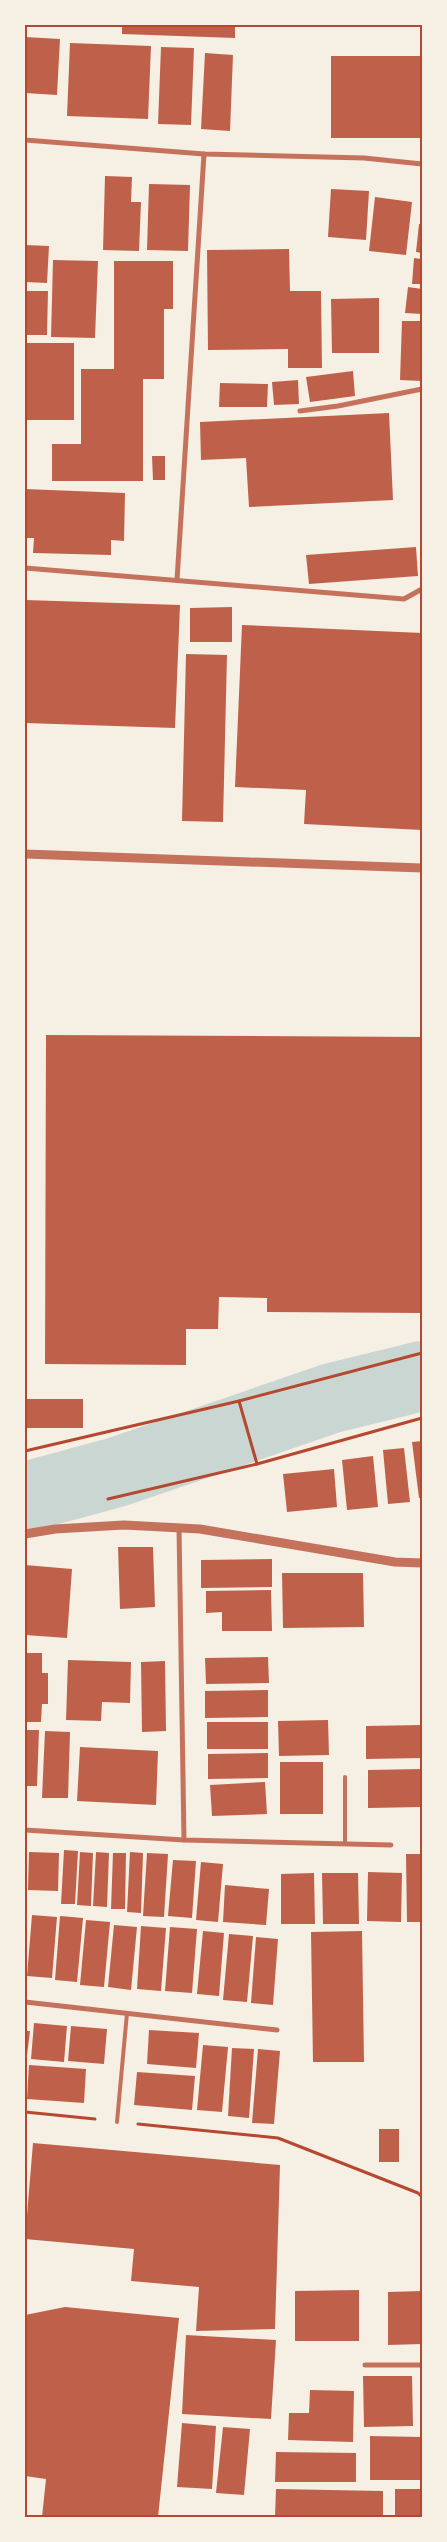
<svg xmlns="http://www.w3.org/2000/svg" width="447" height="2542" font-family="'Source Serif 4',serif">
<rect width="100%" height="100%" fill="#f6efe4"/>
<g fill="none" stroke-linecap="round" stroke-linejoin="round">
<!-- river -->
<polyline stroke="#c9d6d2" stroke-width="70" points="25,1497 117,1472 332,1398 422,1376"/>
</g>
<!-- building -->
<g fill="#bf614a">
<polygon points="122,25 235,25 235,38 122,34"/>
<polygon points="25,37 60,39 57,95 25,93"/>
<polygon points="70,43 151,46 148,119 67,116"/>
<polygon points="161,47 194,48 191,125 158,124"/>
<polygon points="205,53 233,55 230,131 201,129"/>
<rect x="331" y="56" width="91" height="82"/>
<polygon points="105,176 132,177 131,202 141,202 139,251 103,250"/>
<polygon points="149,184 190,185 188,251 147,250"/>
<polygon points="331,189 369,191 366,240 328,237"/>
<polygon points="375,197 412,202 406,255 369,251"/>
<polygon points="419,224 422,224 422,253 416,252"/>
<polygon points="25,245 49,246 47,283 25,282"/>
<polygon points="289,249 290,291 321,291 322,368 288,368 288,349 208,350 207,250"/>
<polygon points="414,258 422,259 422,284 412,284"/>
<polygon points="53,260 98,261 95,338 51,337"/>
<polygon points="114,261 173,261 173,309 164,309 164,379 143,379 143,481 52,481 52,444 81,444 81,369 114,369"/>
<polygon points="408,287 422,289 422,314 405,313"/>
<polygon points="25,291 48,291 47,335 25,335"/>
<polygon points="379,298 379,353 332,353 331,299"/>
<polygon points="402,321 422,321 422,381 400,380"/>
<rect x="25" y="343" width="49" height="77"/>
<polygon points="353,371 355,396 310,402 306,377"/>
<polygon points="298,380 299,404 274,405 272,382"/>
<polygon points="220,383 268,384 267,407 219,407"/>
<polygon points="389,413 393,500 249,507 246,458 201,460 200,422"/>
<polygon points="152,456 165,456 165,480 153,480"/>
<polygon points="25,489 125,493 124,541 111,540 111,555 33,553 34,538 25,538"/>
<polygon points="416,547 418,576 309,584 306,555"/>
<polygon points="25,600 180,605 175,728 25,723"/>
<polygon points="232,607 232,642 190,642 190,608"/>
<polygon points="242,625 422,633 422,830 304,824 306,790 235,787"/>
<polygon points="186,654 227,655 223,822 182,821"/>
<polygon points="46,1035 422,1037 422,1313 267,1312 267,1298 219,1297 218,1329 186,1329 186,1365 45,1364"/>
<rect x="25" y="1399" width="58" height="29"/>
<polygon points="422,1441 422,1498 419,1498 412,1442"/>
<polygon points="404,1448 410,1502 388,1504 383,1450"/>
<polygon points="373,1456 378,1507 347,1510 342,1460"/>
<polygon points="334,1469 337,1507 287,1512 283,1474"/>
<polygon points="118,1547 153,1547 155,1607 120,1609"/>
<polygon points="272,1559 272,1587 201,1588 201,1560"/>
<polygon points="25,1565 72,1569 67,1638 25,1635"/>
<polygon points="282,1573 363,1573 364,1627 283,1628"/>
<polygon points="271,1590 272,1631 222,1631 222,1612 206,1613 206,1591"/>
<polygon points="25,1653 42,1653 42,1673 48,1673 48,1704 42,1704 41,1722 25,1722"/>
<polygon points="268,1657 269,1683 206,1684 205,1658"/>
<polygon points="68,1660 131,1662 130,1703 102,1702 101,1721 66,1720"/>
<polygon points="165,1661 166,1731 142,1732 141,1662"/>
<polygon points="268,1690 268,1717 205,1718 205,1691"/>
<polygon points="328,1720 329,1755 279,1756 278,1721"/>
<rect x="207" y="1722" width="61" height="27"/>
<polygon points="422,1725 422,1758 366,1759 366,1726"/>
<polygon points="25,1730 39,1730 37,1786 25,1786"/>
<polygon points="45,1731 70,1732 68,1798 42,1798"/>
<polygon points="80,1747 158,1751 156,1805 77,1801"/>
<polygon points="268,1753 268,1778 208,1779 208,1754"/>
<rect x="280" y="1762" width="43" height="52"/>
<polygon points="422,1769 422,1807 368,1808 368,1770"/>
<polygon points="265,1782 267,1814 212,1816 210,1785"/>
<polygon points="64,1850 78,1851 75,1904 61,1904"/>
<polygon points="29,1852 59,1853 58,1891 28,1890"/>
<polygon points="80,1852 93,1853 91,1906 77,1905"/>
<polygon points="96,1852 109,1853 107,1907 93,1906"/>
<polygon points="130,1852 143,1853 141,1913 127,1912"/>
<polygon points="113,1853 126,1853 125,1909 111,1909"/>
<polygon points="147,1853 168,1854 164,1917 143,1916"/>
<polygon points="406,1854 422,1854 422,1922 407,1922"/>
<polygon points="173,1860 196,1861 192,1918 168,1916"/>
<polygon points="201,1862 223,1864 218,1922 196,1920"/>
<polygon points="368,1872 402,1873 401,1922 367,1921"/>
<polygon points="314,1873 315,1924 281,1924 281,1874"/>
<polygon points="322,1873 358,1873 359,1924 323,1924"/>
<polygon points="225,1885 269,1889 266,1925 223,1922"/>
<polygon points="32,1915 57,1917 52,1978 27,1976"/>
<polygon points="60,1916 83,1918 77,1982 55,1980"/>
<polygon points="86,1920 110,1922 104,1987 80,1985"/>
<polygon points="114,1925 137,1927 131,1990 108,1987"/>
<polygon points="141,1926 166,1928 161,1991 137,1989"/>
<polygon points="170,1927 197,1929 192,1993 165,1991"/>
<polygon points="203,1931 224,1933 219,1996 197,1994"/>
<polygon points="362,1931 364,2062 313,2062 311,1932"/>
<polygon points="229,1934 253,1936 247,2002 223,2000"/>
<polygon points="256,1937 278,1939 273,2005 251,2003"/>
<polygon points="34,2023 67,2026 64,2062 31,2059"/>
<polygon points="71,2026 107,2029 104,2064 68,2061"/>
<polygon points="149,2030 199,2033 196,2068 147,2064"/>
<polygon points="25,2031 30,2031 26,2063 25,2063"/>
<polygon points="203,2045 228,2047 222,2112 197,2110"/>
<polygon points="232,2048 254,2049 249,2118 228,2116"/>
<polygon points="258,2049 280,2051 274,2124 252,2123"/>
<polygon points="29,2065 86,2069 84,2103 27,2099"/>
<polygon points="137,2072 195,2076 192,2110 134,2105"/>
<rect x="379" y="2129" width="20" height="33"/>
<polygon points="33,2143 280,2165 275,2329 196,2331 199,2287 131,2281 134,2249 25,2239"/>
<polygon points="359,2290 359,2341 295,2341 295,2291"/>
<polygon points="422,2291 422,2344 388,2345 388,2292"/>
<polygon points="65,2307 179,2318 158,2517 42,2517 46,2479 25,2476 25,2315"/>
<polygon points="186,2335 276,2340 271,2419 182,2414"/>
<polygon points="363,2376 412,2376 413,2426 364,2427"/>
<rect x="420" y="2379" width="2" height="49"/>
<polygon points="310,2390 354,2391 353,2442 288,2440 289,2413 309,2413"/>
<polygon points="182,2423 216,2426 212,2489 177,2487"/>
<polygon points="223,2427 250,2429 244,2495 216,2493"/>
<polygon points="370,2436 422,2437 422,2480 370,2480"/>
<polygon points="276,2452 356,2453 356,2482 275,2482"/>
<polygon points="276,2489 383,2491 383,2517 275,2517"/>
<rect x="395" y="2489" width="27" height="28"/>
</g>
<g fill="none" stroke-linecap="round" stroke-linejoin="round">
<!-- path -->
<g stroke="#b5482f" stroke-width="3">
<polyline points="239,1401 257,1464"/>
<polyline points="25,1451 239,1401 422,1353"/>
<polyline points="108,1499 257,1464 422,1418"/>
<polyline points="25,2112 95,2119"/>
<polyline points="138,2124 278,2138 418,2193 422,2197"/>
</g>
<!-- service -->
<g stroke="#c5725c" stroke-width="4">
<polyline points="345,1777 345,1844"/>
<polyline points="117,2122 127,2013"/>
</g>
<!-- minor -->
<g stroke="#c5725c" stroke-width="5">
<polyline points="25,140 204,154 364,158 422,164"/>
<polyline points="300,411 338,406 422,389"/>
<polyline points="25,568 404,599 422,589"/>
<polyline points="177,580 204,154"/>
<polyline points="179,1527 184,1840"/>
<polyline points="25,1830 184,1840 391,1845"/>
<polyline points="25,2002 277,2030"/>
<polyline points="365,2365 422,2365"/>
</g>
<!-- tertiary -->
<g stroke="#c5725c" stroke-width="9">
<polyline points="25,854 422,868"/>
<polyline points="25,1534 55,1529 124,1525 200,1529 395,1562 422,1563"/>
</g>
</g>
<!-- border -->
<rect width="447" height="2542" fill="none" stroke="#f6efe4" stroke-width="52"/>
<rect x="26" y="26" width="395" height="2490" fill="none" stroke="#b5482f" stroke-width="2"/>
</svg>
